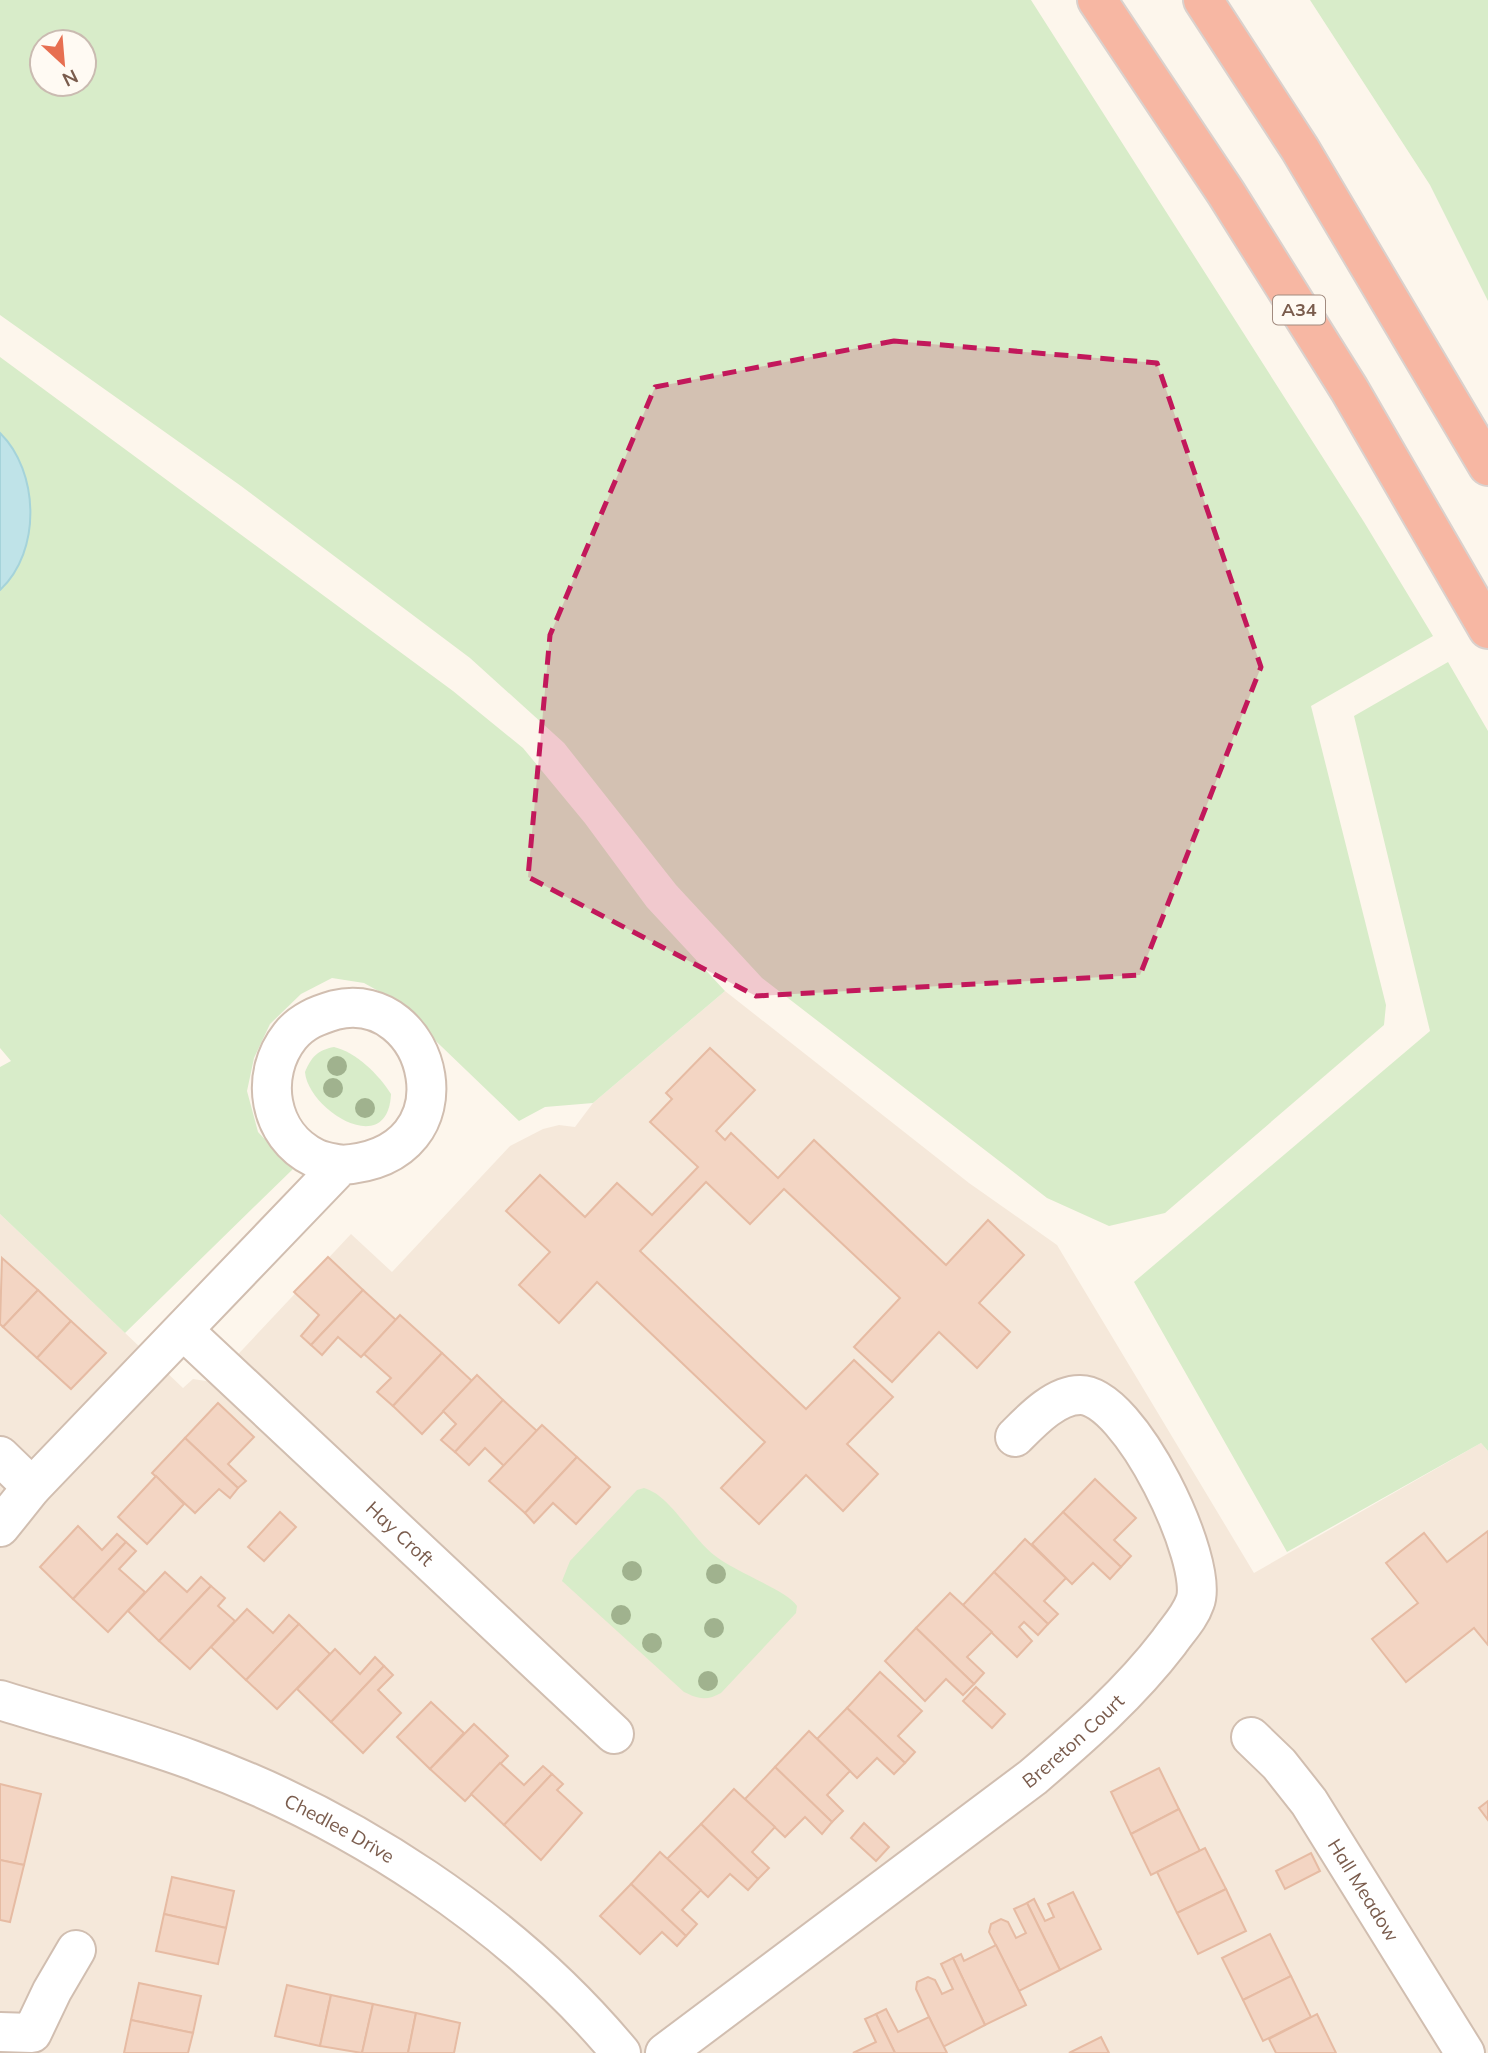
<svg xmlns="http://www.w3.org/2000/svg" width="1488" height="2053" font-family="Mulish,sans-serif">
<rect width="100%" height="100%" fill="#fdf6ec"/>
<!-- residential -->
<polygon fill="#f5e8da" points="725,991 969,1183 1057,1245 1254,1573 1481,1443 1488,1451 1488,2053 0,2053 0,1214 183,1388 193,1379 212,1382 351,1234 392,1272 510,1146 543,1129 559,1125 575,1127 593,1103"/>
<!-- green -->
<g fill="#d8ecc9" fill-rule="evenodd">
<path d="M0,0H1031L1364,522L1433,636L1311,706L1386,1005L1384,1025L1165,1213L1109,1226L1047,1198L762,978L676,885L564,743L470,658L241,486L0,315ZM42,42H84V84H42Z"/>
<polygon points="1310,0 1488,0 1488,301 1430,185"/>
<polygon points="0,357 453,691 523,748 585,823 647,907 725,991 593,1103 545,1107 519,1121 391,998 364,983 332,978 301,994 270,1024 254,1058 247,1091 258,1132 293,1169 125,1333 0,1214 0,1067 11,1061 0,1048"/>
<polygon points="1448,662 1488,731 1488,1451 1481,1443 1287,1552 1134,1282 1430,1031 1354,716"/>
<path d="M334,1047C356,1052 379,1075 391,1094C388,1160 308,1110 305,1072C311,1057 318,1050 334,1047Z"/>
<path d="M644,1488C670,1495 691,1537 714,1555C733,1571 788,1591 797,1606L796,1613L721,1693C707,1701 698,1699 684,1692L562,1581L570,1561L637,1490Z"/>
</g>
<!-- water -->
<path fill="#bfe3e8" stroke="#a5d3da" stroke-width="2" d="M0,433C39,471 42,551 0,590Z"/>
<!-- building -->
<g fill="#f3d5c3" stroke="#e6bba3" stroke-width="2">
<polygon points="710,1048 755,1090 716,1131 725,1140 731,1133 778,1178 814,1140 946,1265 988,1220 1024,1255 979,1303 1010,1332 977,1368 939,1332 892,1382 854,1347 900,1298 784,1189 750,1224 706,1182 640,1251 806,1409 854,1360 893,1397 847,1444 878,1474 843,1511 806,1475 759,1524 721,1488 765,1442 597,1282 559,1323 519,1285 550,1252 506,1211 540,1175 585,1217 617,1183 652,1215 698,1167 650,1122 672,1099 666,1093"/>
<polygon points="328,1257 363,1290 311,1345 301,1336 319,1315 294,1292"/>
<polygon points="2,1258 38,1290 3,1327 0,1324"/>
<polygon points="38,1290 71,1321 37,1358 3,1327"/>
<polygon points="363,1290 396,1320 361,1357 338,1337 322,1355 311,1345"/>
<polygon points="400,1315 442,1353 393,1406 377,1392 391,1378 364,1354"/>
<polygon points="71,1321 106,1353 71,1389 37,1358"/>
<polygon points="442,1353 472,1381 422,1434 393,1406"/>
<polygon points="477,1375 503,1400 455,1452 441,1440 456,1424 443,1411"/>
<polygon points="503,1400 537,1431 504,1466 485,1448 469,1465 455,1452"/>
<polygon points="218,1403 254,1437 228,1464 246,1481 238,1488 185,1438"/>
<polygon points="542,1425 577,1457 525,1513 489,1481"/>
<polygon points="185,1438 238,1488 230,1498 219,1489 195,1513 152,1473"/>
<polygon points="577,1457 610,1487 576,1524 553,1503 534,1523 525,1513"/>
<polygon points="156,1476 184,1504 147,1544 118,1517"/>
<polygon points="1095,1479 1136,1518 1114,1540 1131,1556 1121,1567 1063,1512"/>
<polygon points="280,1512 296,1527 264,1561 248,1547"/>
<polygon points="1063,1512 1121,1567 1110,1579 1093,1563 1072,1584 1032,1544"/>
<polygon points="78,1526 102,1550 117,1534 126,1542 73,1599 40,1567"/>
<polygon points="1488,1531 1488,1645 1474,1628 1406,1682 1372,1639 1418,1603 1386,1563 1424,1533 1447,1562"/>
<polygon points="1025,1539 1066,1578 1044,1601 1058,1614 1048,1624 994,1572"/>
<polygon points="126,1542 136,1551 119,1569 145,1592 108,1632 73,1599"/>
<polygon points="165,1572 187,1592 201,1577 211,1586 159,1641 128,1611"/>
<polygon points="994,1572 1048,1624 1038,1635 1024,1622 1019,1627 1032,1641 1017,1657 963,1605"/>
<polygon points="211,1586 225,1598 218,1606 235,1621 190,1669 159,1641"/>
<polygon points="950,1593 992,1632 967,1657 984,1673 974,1684 916,1628"/>
<polygon points="247,1609 273,1633 289,1615 299,1624 246,1680 211,1647"/>
<polygon points="299,1624 330,1654 277,1709 246,1680"/>
<polygon points="916,1628 974,1684 963,1695 946,1679 925,1701 885,1661"/>
<polygon points="335,1649 360,1674 375,1657 384,1666 331,1722 297,1689"/>
<polygon points="384,1666 393,1675 378,1690 401,1713 363,1753 331,1722"/>
<polygon points="880,1672 922,1711 898,1736 915,1752 905,1763 847,1708"/>
<polygon points="976,1687 1005,1714 992,1728 963,1701"/>
<polygon points="431,1702 464,1733 430,1769 397,1737"/>
<polygon points="847,1708 905,1763 894,1774 877,1758 857,1778 817,1739"/>
<polygon points="474,1724 508,1756 465,1801 430,1769"/>
<polygon points="809,1731 850,1771 827,1795 843,1811 832,1822 775,1767"/>
<polygon points="500,1763 524,1785 543,1766 552,1774 504,1825 471,1794"/>
<polygon points="775,1767 832,1822 822,1834 805,1817 785,1837 745,1799"/>
<polygon points="1159,1768 1179,1809 1131,1834 1111,1792"/>
<polygon points="552,1774 563,1784 557,1790 582,1813 541,1860 504,1825"/>
<polygon points="0,1784 41,1794 24,1865 0,1860"/>
<polygon points="734,1789 775,1827 752,1852 769,1868 758,1879 701,1824"/>
<polygon points="1488,1801 1488,1820 1479,1808"/>
<polygon points="1179,1809 1200,1851 1151,1875 1131,1834"/>
<polygon points="864,1823 889,1847 876,1861 851,1838"/>
<polygon points="701,1824 758,1879 748,1890 730,1874 708,1897 667,1859"/>
<polygon points="1205,1848 1226,1889 1177,1913 1157,1872"/>
<polygon points="660,1852 701,1890 682,1910 697,1924 686,1936 631,1884"/>
<polygon points="1311,1853 1320,1871 1285,1889 1276,1871"/>
<polygon points="0,1860 24,1865 10,1922 0,1920"/>
<polygon points="172,1877 234,1891 226,1928 164,1914"/>
<polygon points="631,1884 686,1936 677,1946 662,1932 640,1954 600,1916"/>
<polygon points="1226,1889 1246,1931 1198,1954 1177,1913"/>
<polygon points="1073,1892 1101,1949 1060,1970 1027,1903 1034,1899 1045,1921 1054,1917 1048,1904"/>
<polygon points="1027,1903 1060,1970 1019,1991 989,1932 991,1924 1001,1919 1008,1922 1016,1938 1026,1933 1014,1909"/>
<polygon points="164,1914 226,1928 218,1964 156,1951"/>
<polygon points="1270,1934 1291,1976 1243,2000 1222,1958"/>
<polygon points="996,1945 1026,2005 985,2025 953,1958 961,1954 964,1961"/>
<polygon points="953,1958 985,2025 943,2047 916,1989 917,1982 928,1977 935,1980 942,1994 953,1989 941,1964"/>
<polygon points="1291,1976 1311,2017 1263,2041 1243,2000"/>
<polygon points="139,1983 201,1996 193,2033 131,2020"/>
<polygon points="287,1985 331,1995 320,2046 275,2036"/>
<polygon points="331,1995 373,2004 362,2053 320,2046"/>
<polygon points="373,2004 416,2013 408,2053 362,2053"/>
<polygon points="886,2009 898,2032 929,2017 947,2053 895,2053 876,2014"/>
<polygon points="416,2013 460,2023 454,2053 408,2053"/>
<polygon points="876,2014 895,2053 853,2053 876,2042 865,2019"/>
<polygon points="1317,2014 1336,2053 1276,2053 1269,2039"/>
<polygon points="131,2020 193,2033 188,2053 124,2053"/>
<polygon points="1101,2037 1109,2053 1069,2053"/>
</g>
<g fill="none" stroke-linecap="round" stroke-linejoin="round">
<defs>
<g id="street">
<path id="s1" d="M184,1331L614,1734"/>
<polyline points="0,1456 32,1487"/>
<path d="M0,1527L32,1487L341,1165C477,1157 432,987 335,1010C318,1015 302,1021 290,1036C259,1075 268,1135 315,1158C323,1162 333,1163 341,1165"/>
<path id="s2" d="M0,1700C64,1720 129,1737 192,1760C352,1818 512,1922 621,2053"/>
<path id="s3" d="M1251,1737L1279,1764L1309,1802L1465,2053"/>
<polyline points="0,2032 32,2033 52,1991 76,1950"/>
<path id="s4" d="M665,2053L1033,1777C1082,1735 1130,1693 1169,1642C1178,1629 1190,1617 1195,1602C1210,1563 1130,1394 1080,1395C1055,1395 1031,1421 1015,1437"/>
</g>
<g id="highway">
<polyline points="1097,0 1226,193 1349,389 1488,629"/>
<polyline points="1203,0 1300,149 1488,466"/>
</g>
</defs>
<!-- street casing -->
<use href="#street" stroke="#d1beb0" stroke-width="42"/>
<!-- highway casing -->
<use href="#highway" stroke="#dad1cd" stroke-width="42"/>
<!-- street -->
<use href="#street" stroke="#fff" stroke-width="38"/>
<!-- highway -->
<use href="#highway" stroke="#f7b7a3" stroke-width="38"/>
</g>
<!-- trees -->
<g fill="#a0b28e">
<circle cx="337" cy="1066" r="10"/>
<circle cx="333" cy="1088" r="10"/>
<circle cx="365" cy="1108" r="10"/>
<circle cx="632" cy="1571" r="10"/>
<circle cx="716" cy="1574" r="10"/>
<circle cx="621" cy="1615" r="10"/>
<circle cx="714" cy="1628" r="10"/>
<circle cx="652" cy="1643" r="10"/>
<circle cx="708" cy="1681" r="10"/>
</g>
<!-- marked area -->
<path fill="#c2185b" fill-opacity="0.2" stroke="#c2185b" stroke-width="5" stroke-dasharray="14 9" stroke-linejoin="round" d="M894,341L1157,363L1261,667L1140,975L756,996L528,877L550,635L655,387Z"/>
<g text-anchor="middle" stroke-width="7" stroke-linejoin="round" paint-order="stroke">
<!-- shield labels -->
<rect fill="#fffaf3" stroke="#a28b7f" stroke-width="2" x="1273" y="295.5" width="52" height="29" rx="5"/>
<g font-size="18" font-weight="bold" fill="#7a5c4d">
<text x="1299" y="316">A34</text>
</g>
<!-- street labels -->
<g font-size="19" fill="#7a5c4d" stroke="#fffaf3">
<text dy="7" stroke="none"><textPath href="#s1" startOffset="296">Hay Croft</textPath></text>
<text dy="7" stroke="none"><textPath href="#s4" startOffset="514">Brereton Court</textPath></text>
<text dy="7" stroke="none"><textPath href="#s2" startOffset="364">Chedlee Drive</textPath></text>
<text dy="7" stroke="none"><textPath href="#s3" startOffset="191">Hall Meadow</textPath></text>
</g>
</g>
<!-- north arrow -->
<g transform="translate(63 63) rotate(154)"><circle r="33" fill="#fffaf3" stroke="#cabbb1" stroke-width="2"/>
<path d="M0-5L12 26L0 18L-12 26Z" fill="#e76f51"/>
<text y="-10" font-size="19" font-weight="bold" text-anchor="middle" fill="#7a5c4d">N</text>
</g>
</svg>
